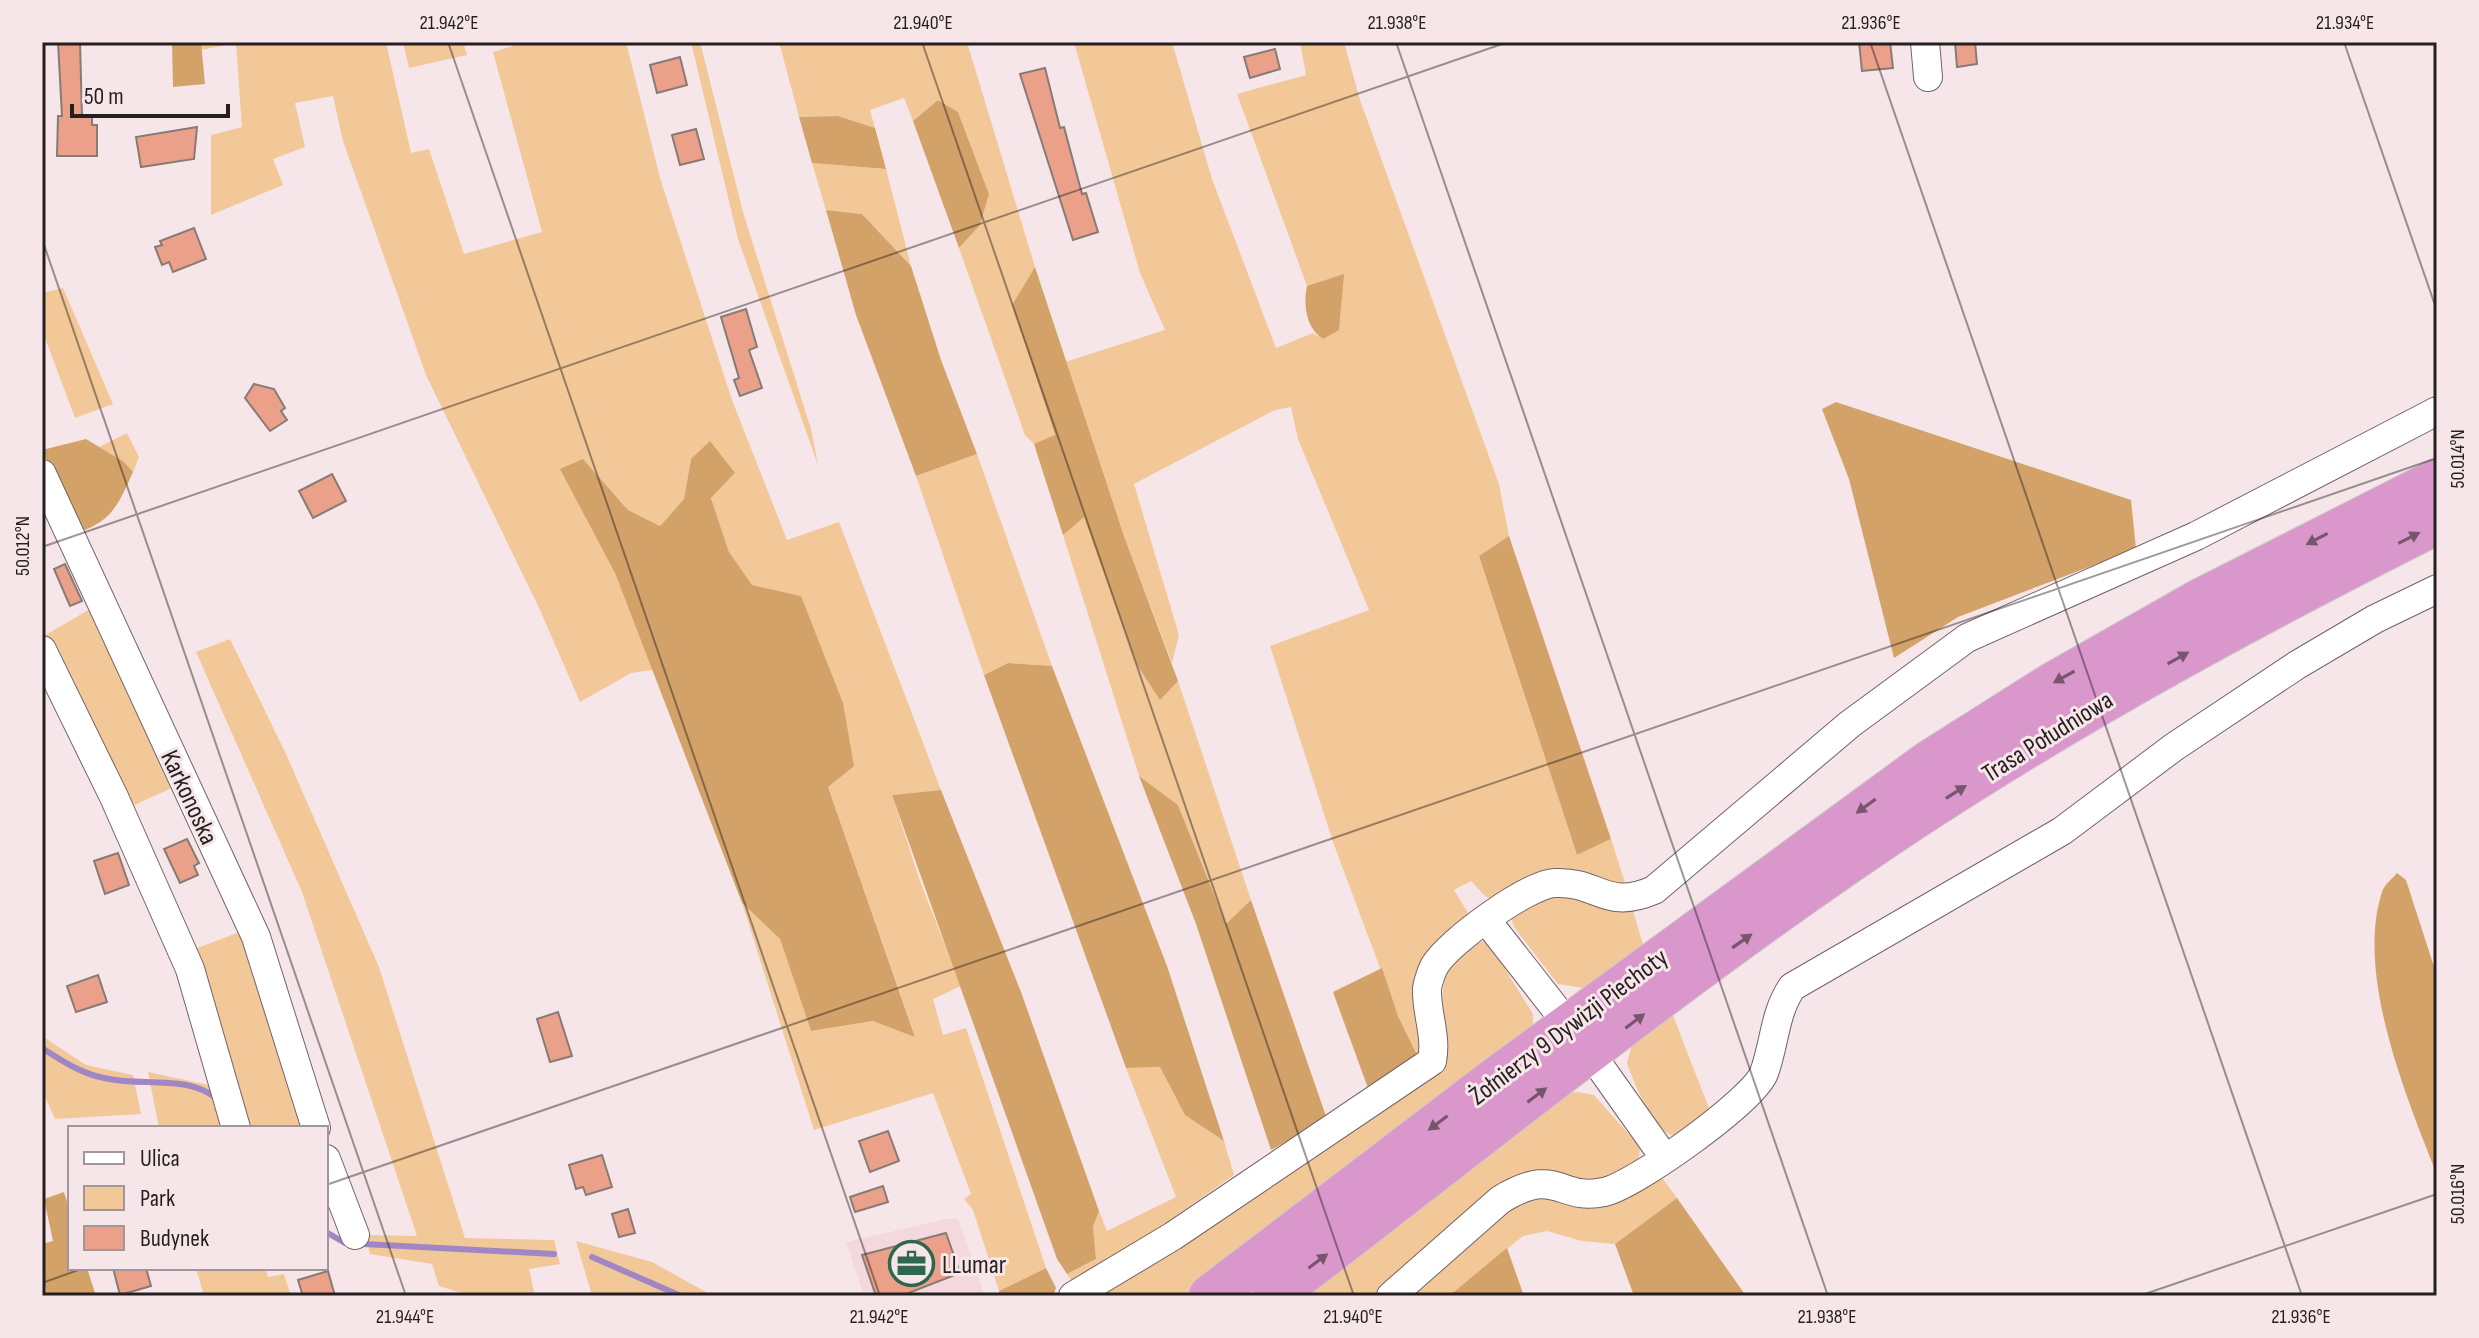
<svg xmlns="http://www.w3.org/2000/svg" width="2479" height="1338" font-family="'Sofia Sans Condensed',sans-serif">
<rect width="100%" height="100%" fill="#f7e6e9"/>
<!-- built -->
<polygon fill="#f3d9dd" points="946,1219 958,1219 985,1296 864,1296 846,1242"/>
<!-- green -->
<g fill="#f2c898">
<polygon points="201,42 386,42 411,153 429,149 464,254 542,232 493,52 526,42 626,42 660,178 732,400 787,540 839,522 941,790 892,795 920,881 961,986 933,999 943,1035 966,1028 1046,1268 999,1291 973,1210 964,1199 971,1194 933,1093 814,1130 742,903 780,939 811,1031 873,1021 915,1036 828,787 801,596 751,585 729,552 711,498 735,473 691,459 684,499 660,526 628,510 583,459 615,573 653,670 631,673 580,702 540,610 426,375 343,141 333,96 295,103 305,147 273,159 283,185 211,215 211,135 242,127 236,43 201,50"/>
<polygon points="403,42 463,42 467,55 409,68"/>
<polygon points="691,42 700,42 743,212 811,429 818,465 738,239"/>
<polygon points="779,42 967,42 1035,267 1012,305 1055,436 1034,444 1025,435 959,248 980,225 989,194 958,112 938,100 913,121 904,98 870,110 875,128 838,116 799,117"/>
<polygon points="1089,42 1172,42 1212,179 1276,348 1313,333 1323,339 1343,275 1307,286 1237,94 1306,75 1300,42 1344,42 1360,100 1499,484 1509,536 1479,556 1577,855 1611,839 1627,889 1497,902 1485,896 1471,881 1454,890 1470,916 1426,1023 1418,1057 1398,1016 1334,845 1270,646 1369,610 1298,439 1291,407 1275,410 1134,484 1179,635 1172,663 1124,536 1065,362 1165,330 1140,273 1075,46"/>
<polygon points="812,163 886,169 911,266 862,214 826,210"/>
<polygon points="63,288 113,404 75,418 42,330 42,293"/>
<polygon points="127,433 139,457 133,472 99,447"/>
<polygon points="977,454 1052,666 1008,663 984,675 916,476"/>
<polygon points="1084,516 1137,665 1160,699 1178,681 1251,900 1226,925 1178,805 1139,776 1063,535"/>
<polygon points="95,606 176,786 128,808 44,636"/>
<polygon points="230,639 286,754 379,967 465,1238 554,1240 560,1264 529,1269 535,1296 471,1296 439,1286 432,1264 370,1254 365,1235 417,1236 302,892 196,652"/>
<polygon points="1543,896 1568,896 1633,911 1645,951 1595,990 1558,984 1514,927 1511,918"/>
<polygon points="245,930 308,1128 242,1128 192,950"/>
<path d="M1487,940L1533,1014V1025L1441,1107L1186,1296H1092L1445,1047C1442,1002 1432,957 1487,940Z"/>
<path d="M1672,1013L1712,1116C1703,1121 1690,1134 1680,1136C1656,1141 1633,1080 1627,1063L1632,1044Z"/>
<polygon points="42,1036 86,1065 133,1075 141,1114 55,1119 42,1090"/>
<polygon points="1160,1067 1185,1114 1224,1141 1234,1175 1075,1286 1067,1274 1096,1259 1093,1227 1099,1211 1107,1231 1176,1197 1126,1068"/>
<polygon points="148,1072 209,1085 229,1128 159,1128"/>
<path d="M1577,1092L1594,1095L1640,1147C1639,1194 1575,1178 1547,1170L1379,1296H1299L1565,1093Z"/>
<polygon points="1660,1175 1677,1198 1615,1244 1582,1241 1547,1231 1523,1236 1449,1296 1403,1296 1518,1198"/>
<polygon points="576,1241 652,1262 713,1296 592,1296"/>
<polygon points="196,1268 266,1268 268,1277 284,1274 291,1296 204,1296"/>
</g>
<!-- forest -->
<g fill="#d3a268">
<polygon points="172,42 201,42 205,84 173,87"/>
<polygon points="938,100 958,112 989,194 980,225 959,248 913,121"/>
<polygon points="838,116 875,128 886,169 812,163 799,117"/>
<polygon points="826,210 862,214 911,266 941,360 977,454 916,476 856,315"/>
<polygon points="1035,267 1124,536 1178,681 1160,700 1137,665 1084,517 1063,535 1034,444 1055,435 1012,305"/>
<path d="M1344,274L1339,330L1323,339C1306,328 1303,305 1307,286Z"/>
<polygon points="1836,402 2131,500 2136,549 1958,617 1894,658 1849,479 1822,409"/>
<path d="M86,439L124,462L133,472C119,503 113,520 80,532L42,450Z"/>
<polygon points="710,441 735,473 711,498 729,552 752,585 801,596 843,703 854,766 828,787 915,1037 873,1021 811,1031 780,939 742,903 615,573 560,469 583,459 628,510 660,526 684,499 691,459"/>
<polygon points="1509,536 1611,839 1577,855 1479,556"/>
<polygon points="1008,663 1052,666 1167,966 1224,1141 1185,1115 1160,1067 1126,1068 984,675"/>
<polygon points="1139,776 1178,805 1226,924 1251,900 1327,1119 1271,1150 1196,924"/>
<polygon points="941,790 1021,992 1099,1211 1093,1227 1096,1259 1067,1274 1057,1259 892,795"/>
<path d="M2397,873L2406,880L2437,976V1175C2407,1098 2355,975 2382,892C2384,885 2392,879 2397,873Z"/>
<polygon points="1382,968 1398,1016 1418,1057 1369,1091 1333,992"/>
<polygon points="64,1192 70,1212 70,1268 87,1268 96,1296 46,1296 42,1244 53,1241 44,1199"/>
<polygon points="1677,1198 1746,1296 1634,1296 1615,1244"/>
<polygon points="1507,1248 1524,1296 1449,1296"/>
<polygon points="1046,1268 1056,1288 1053,1296 1000,1296 999,1291"/>
</g>
<g fill="none" stroke-linecap="round" stroke-linejoin="round">
<!-- stream -->
<g stroke="#a086c5" stroke-width="6">
<path d="M42,1048C64,1062 83,1075 109,1079C143,1086 190,1075 217,1099"/>
<polyline points="326,1232 345,1243 554,1254"/>
<polyline points="592,1257 681,1296"/>
</g>
</g>
<!-- building -->
<g fill="#eba189" stroke="#887a75" stroke-width="2">
<polygon points="58,42 80,42 82,117 92,117 92,125 97,125 97,156 57,156 58,116 62,116"/>
<polygon points="1859,42 1890,42 1893,68 1862,71"/>
<polygon points="1955,42 1975,42 1977,64 1957,67"/>
<polygon points="1275,49 1280,69 1250,78 1244,57"/>
<polygon points="680,57 687,85 657,93 650,65"/>
<polygon points="1045,68 1060,128 1064,127 1082,194 1086,193 1098,232 1073,240 1020,74"/>
<polygon points="197,127 194,159 141,167 136,137"/>
<polygon points="696,129 704,159 680,165 672,135"/>
<polygon points="194,228 206,259 173,272 169,262 162,265 155,247 162,245 160,241"/>
<polygon points="746,309 757,347 749,350 762,388 740,396 734,380 739,378 721,317"/>
<polygon points="254,384 274,389 285,408 281,411 287,420 270,431 245,398"/>
<polygon points="332,474 346,501 313,518 299,491"/>
<polygon points="65,564 82,601 70,606 54,569"/>
<polygon points="187,839 199,863 194,866 198,875 180,883 164,849"/>
<polygon points="118,853 129,885 105,894 94,861"/>
<polygon points="98,975 107,1002 76,1012 67,986"/>
<polygon points="558,1012 572,1056 550,1062 537,1019"/>
<polygon points="888,1131 899,1161 870,1172 859,1141"/>
<polygon points="602,1155 612,1187 586,1195 583,1187 576,1189 569,1165"/>
<polygon points="883,1186 888,1202 855,1212 850,1197"/>
<polygon points="628,1209 635,1233 619,1237 612,1214"/>
<polygon points="946,1233 960,1273 901,1296 876,1296 862,1255"/>
<polygon points="113,1268 146,1268 151,1286 120,1295"/>
<polygon points="328,1271 335,1296 303,1296 298,1280"/>
</g>
<g fill="none" stroke-linecap="round" stroke-linejoin="round">
<defs>
<g id="minor">
<polyline points="1925,42 1928,77"/>
<polyline points="42,474 256,937 316,1128"/>
<polyline points="42,650 114,797 190,969 236,1128"/>
<polyline points="1487,921 1591,1054 1664,1157"/>
<polyline points="326,1159 355,1235"/>
<path d="M1073,1296L1173,1236L1432,1061C1437,1035 1426,1013 1427,988C1428,982 1432,970 1435,965C1449,942 1528,884 1555,883C1599,881 1605,911 1654,890L1850,724L1967,638L2196,536L2437,411"/>
<path d="M1391,1296L1500,1200C1558,1164 1558,1202 1604,1192C1634,1186 1753,1101 1764,1073C1775,1043 1774,1014 1792,987L2062,831L2174,747L2297,665L2375,619L2437,589"/>
</g>
<g id="highway">
<polyline points="1210,1296 1495,1079 1930,761 2052,684 2200,600 2437,480"/>
<path d="M1273,1296C1485,1134 1693,964 1916,817C2084,707 2258,613 2437,523"/>
</g>
</defs>
<!-- minor casing -->
<use href="#minor" stroke="#726366" stroke-width="30"/>
<!-- highway casing -->
<use href="#highway" stroke="#cbc9c9" stroke-width="44"/>
<!-- minor -->
<use href="#minor" stroke="#fff" stroke-width="28"/>
<!-- highway -->
<use href="#highway" stroke="#da97cb" stroke-width="42"/>
</g>
<!-- one-way arrows -->
<defs><path id="oneway-solid" d="M-6-.8H1V-3.2L6.5 0L1 3.2V.8H-6Z" transform="scale(2)"/></defs>
<g fill="#76556d">
<use href="#oneway-solid" transform="translate(2409 538) rotate(-27)"/>
<use href="#oneway-solid" transform="translate(2317 539) rotate(152)"/>
<use href="#oneway-solid" transform="translate(2178 658) rotate(-29)"/>
<use href="#oneway-solid" transform="translate(2064 677) rotate(151)"/>
<use href="#oneway-solid" transform="translate(1956 792) rotate(-32)"/>
<use href="#oneway-solid" transform="translate(1866 806) rotate(144)"/>
<use href="#oneway-solid" transform="translate(1742 941) rotate(-35)"/>
<use href="#oneway-solid" transform="translate(1635 1021) rotate(-37)"/>
<use href="#oneway-solid" transform="translate(1537 1095) rotate(-37)"/>
<use href="#oneway-solid" transform="translate(1438 1123) rotate(143)"/>
<use href="#oneway-solid" transform="translate(1318 1261) rotate(-37)"/>
</g>
<!-- ticks -->
<path fill="none" stroke="#251f20" stroke-width="2" stroke-opacity="0.45" d="M448,42L880,1296M922,42L1354,1296M1396,42L1828,1296M1870,42L2302,1296M2344,42L2437,311M42,239L406,1296M42,547L1508,42M326,1185L2437,458M42,1283L84,1268M2139,1296L2437,1194"/>
<!-- icons -->
<defs>
<symbol id="office-ring" viewBox="-11 -11 22 22"><circle r="9.5" fill="#f7e6e9" stroke="#2d6750" stroke-width="1.5"/><path d="M-6-3h4V-5.5h4V-3h4V5H-6ZM-1-4.5V-3h2v-1.5ZM-6 0V1H6V0Z" fill="#2d6750"/></symbol>
</defs>
<g fill-rule="evenodd">
<use href="#office-ring" x="886" y="1238" width="51" height="51"/>
</g>
<g text-anchor="middle" stroke-width="6" stroke-linejoin="round" paint-order="stroke">
<!-- street labels -->
<g font-size="26" fill="#251f20" stroke="#f7e6e9">
<text transform="translate(2047 736) rotate(-32)" y="9">Trasa Południowa</text>
<text transform="translate(190 797) rotate(65)" y="9">Karkonoska</text>
<text transform="translate(1568 1026) rotate(-37)" y="9">Żołnierzy 9 Dywizji Piechoty</text>
</g>
<!-- poi labels -->
<g font-size="26" fill="#251f20" stroke="#f7e6e9" text-anchor="start">
<text x="942" y="1273">LLumar</text>
</g>
</g>
<!-- border -->
<rect width="2479" height="1338" fill="none" stroke="#f7e6e9" stroke-width="88"/>
<!-- legend -->
<rect x="68" y="1126" width="260" height="144" fill="#f7e6e9" stroke="#a39699" stroke-width="2"/>
<rect x="84" y="1152" width="40" height="12" fill="#ffffff" stroke="#a39699" stroke-width="2"/>
<text x="140" y="1166" font-size="24" fill="#251f20">Ulica</text>
<rect x="84" y="1186" width="40" height="24" fill="#f2c898" stroke="#a39699" stroke-width="2"/>
<text x="140" y="1206" font-size="24" fill="#251f20">Park</text>
<rect x="84" y="1226" width="40" height="24" fill="#eba189" stroke="#a39699" stroke-width="2"/>
<text x="140" y="1246" font-size="24" fill="#251f20">Budynek</text>
<!-- scale -->
<path d="M72 104v12h156v-12" fill="none" stroke="#251f20" stroke-width="4"/>
<text x="84" y="104" font-size="24" fill="#251f20" stroke="#f7e6e9" stroke-width="6" paint-order="stroke">50 m</text>
<rect x="44" y="44" width="2391" height="1250" fill="none" stroke="#251f20" stroke-width="3"/>
<g font-size="20" text-anchor="middle" fill="#251f20">
<text x="449" y="29">21.942°E</text>
<text x="923" y="29">21.940°E</text>
<text x="1397" y="29">21.938°E</text>
<text x="1871" y="29">21.936°E</text>
<text x="2345" y="29">21.934°E</text>
<text transform="translate(2457 459) rotate(-90)" y="7">50.014°N</text>
<text transform="translate(22 546) rotate(-90)" y="7">50.012°N</text>
<text transform="translate(2457 1194) rotate(-90)" y="7">50.016°N</text>
<text x="405" y="1323">21.944°E</text>
<text x="879" y="1323">21.942°E</text>
<text x="1353" y="1323">21.940°E</text>
<text x="1827" y="1323">21.938°E</text>
<text x="2301" y="1323">21.936°E</text>
</g>
</svg>
